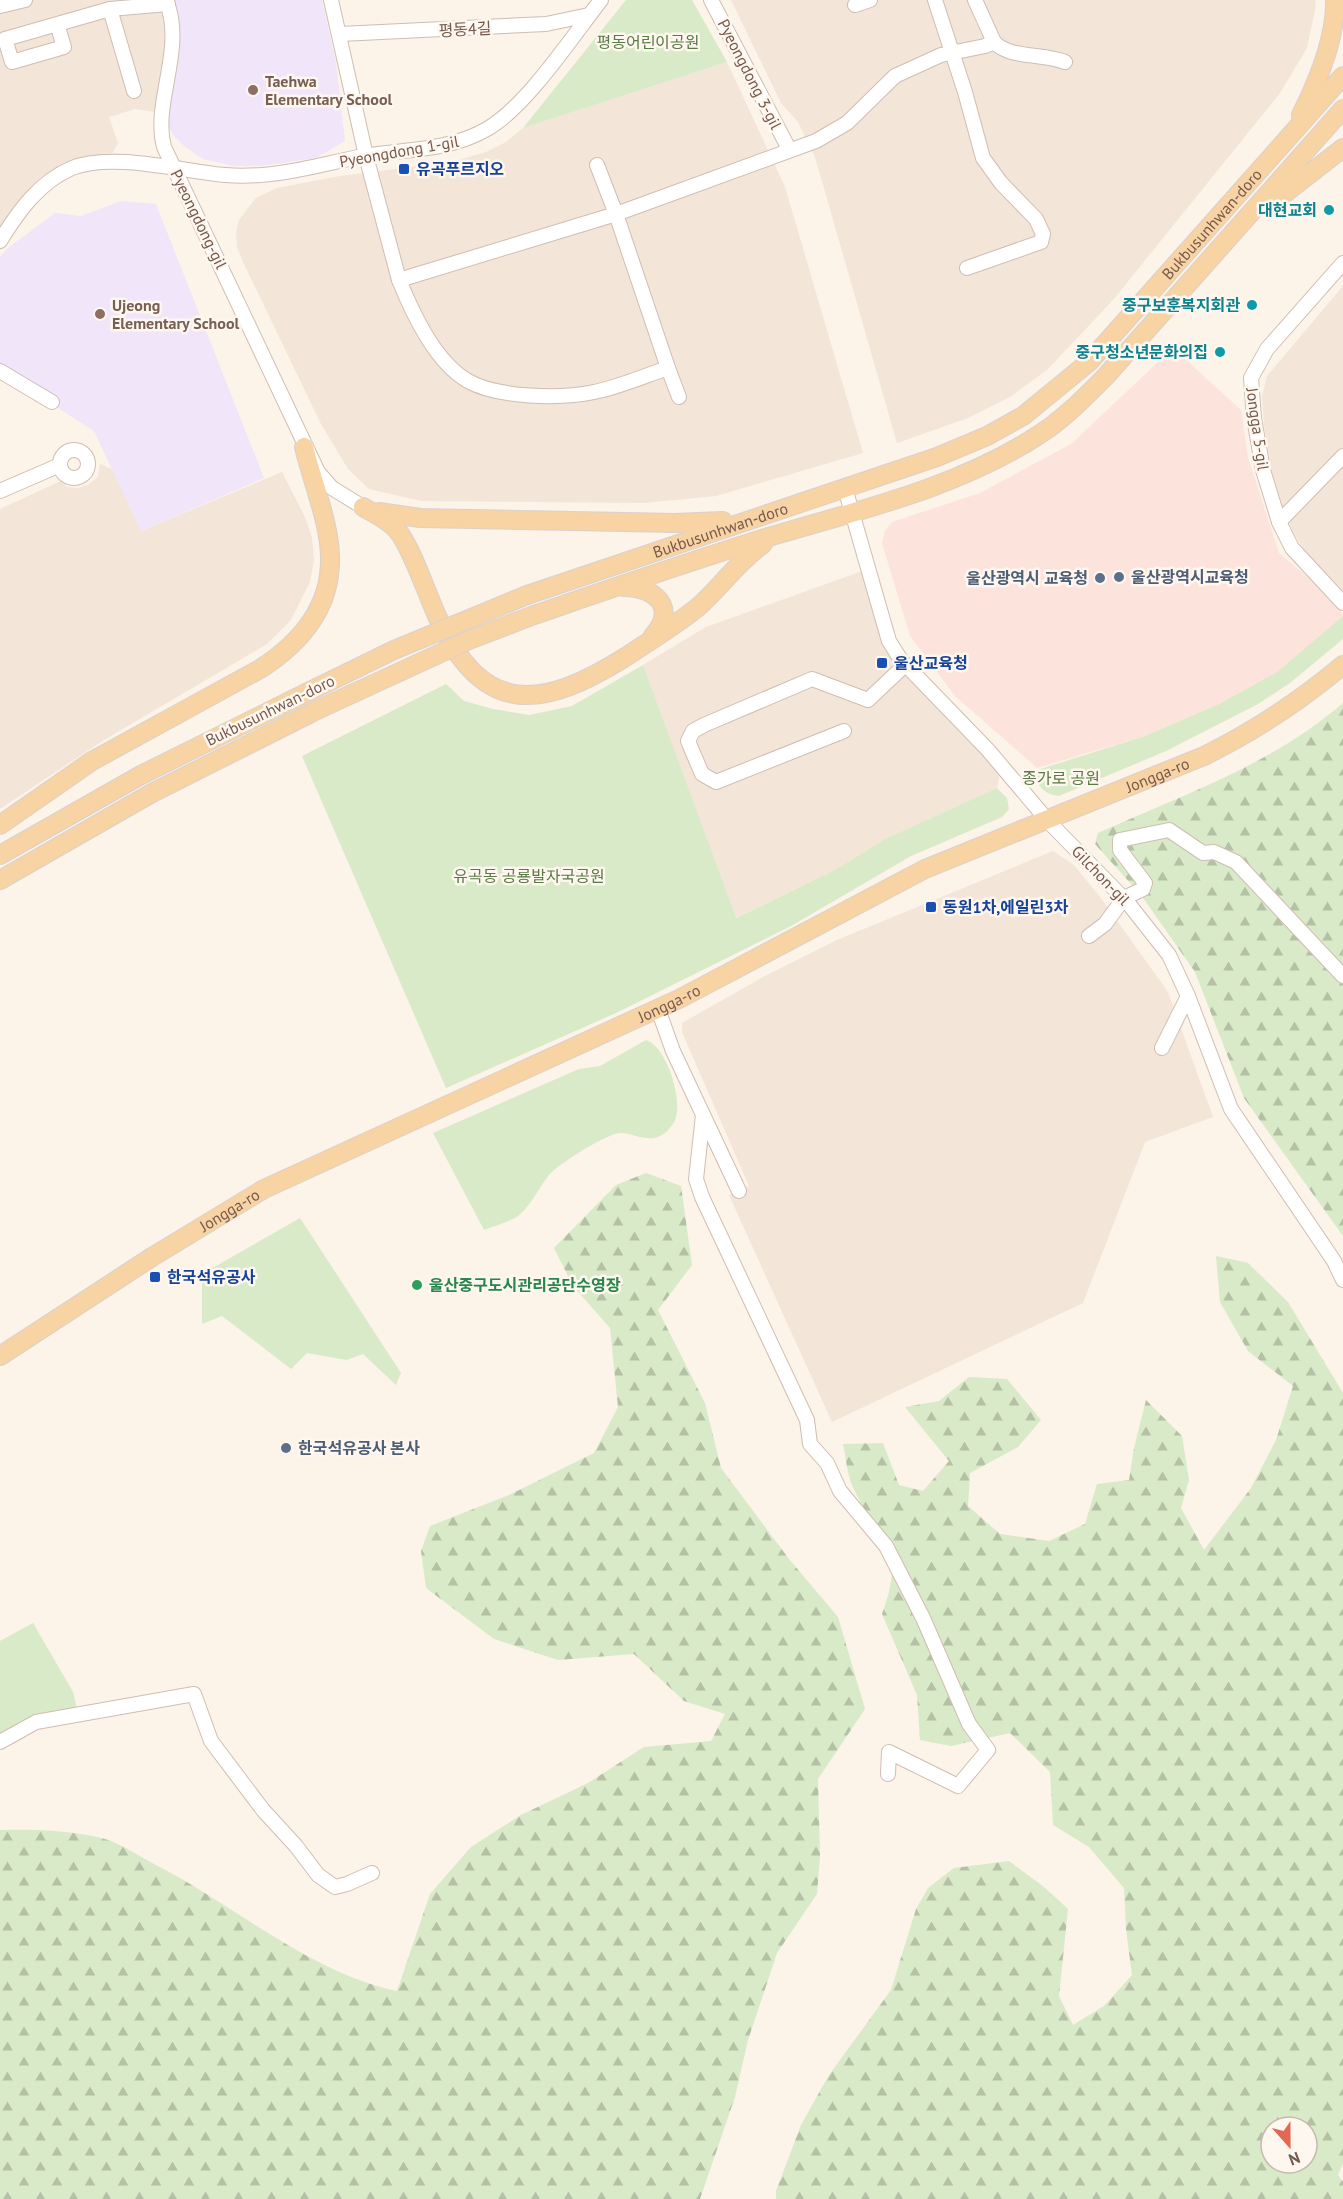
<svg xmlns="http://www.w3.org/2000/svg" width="1343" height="2199" font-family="'PT Sans','Noto Sans KR',sans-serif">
<defs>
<pattern id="forest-firs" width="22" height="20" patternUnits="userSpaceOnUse" patternTransform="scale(1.5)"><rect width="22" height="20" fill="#d8eac7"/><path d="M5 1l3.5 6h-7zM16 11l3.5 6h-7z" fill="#b4c1a4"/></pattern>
</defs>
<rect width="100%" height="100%" fill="#fcf3e9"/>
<!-- residential -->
<g fill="#f3e5d7">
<polygon points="0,0 166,0 168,4 163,113 135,109 109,117 118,143 108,160 53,179 0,241"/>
<polygon points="731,0 1315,0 1316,5 1307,48 1280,93 1113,300 1047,370 1010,397 968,418 897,443 815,157 798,122 781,103"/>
<polygon points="727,62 785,187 863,453 716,496 644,503 421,501 369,489 348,469 321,424 243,262 237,247 236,232 239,220 248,208 256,198 277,188 340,176 452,162 486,152 506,142 523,128"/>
<polygon points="1343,286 1343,590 1310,558 1294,534 1282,506 1271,469 1264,425 1262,396 1267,376"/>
<polygon points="100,464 112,469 141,531 282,472 305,517 312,538 314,560 310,582 291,620 267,644 104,740 0,809 0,509 61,481 67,487 78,488 89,484 98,477"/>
<polygon points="868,569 889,641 1000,772 997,788 885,839 835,870 735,918 643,665 706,627"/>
<polygon points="1053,851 1074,865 1100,897 1168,992 1213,1117 1145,1142 1083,1303 832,1422 729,1195 749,1186 682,1032 682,1023 765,976 837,940"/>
</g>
<!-- commercial -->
<polygon fill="#fce4dd" points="1173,348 1241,410 1248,457 1279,553 1338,602 1343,616 1277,672 1219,704 1145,736 1037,768 955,696 910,636 882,543 885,531 892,522 980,493 1071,444"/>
<!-- education -->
<g fill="#f0e5f9">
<polygon points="166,0 322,0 336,63 345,141 316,158 261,166 233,166 203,159 184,146 173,135 163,113 171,66"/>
<polygon points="121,201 156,204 264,478 141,531 94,431 0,371 0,257 8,248 55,213 81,216"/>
</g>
<!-- forest -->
<g fill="url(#forest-firs)" fill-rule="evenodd">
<path d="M1343,703V1236L1244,1098L1195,972L1141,895L1095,844L1098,833C1181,796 1273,764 1343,703Z"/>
<path d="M646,1173L681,1186L692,1265L658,1310L705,1403L721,1468L789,1559L838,1617L865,1709L818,1779L820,1857L817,1894L777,1953L748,2040L735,2097L700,2199H0V1830C35,1829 71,1830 105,1839C122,1844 139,1856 154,1864C233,1904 310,1973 397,1991L430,1894L471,1847L521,1815L588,1783L644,1747L711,1741L725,1714L684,1701L634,1654L558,1660L494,1639L426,1588L421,1551L430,1526L509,1495L594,1453L618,1407L610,1328L573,1286L554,1248L616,1185Z"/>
<path d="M1216,1256L1248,1263L1288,1302L1343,1393V2163L1338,2175L1343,2182V2199H776V2191L801,2125L829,2075L891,1990L916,1909L928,1888L954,1868L1009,1861L1044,1887L1068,1909L1059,1996L1073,2025L1104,2006L1132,1975L1126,1929L1124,1888L1089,1847L1053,1825L1050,1772L1010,1733L951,1746L920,1740L917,1695L882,1614C908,1545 876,1541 852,1485C847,1473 846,1457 843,1444L883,1443L899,1485L923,1491L949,1461L905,1407L939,1401L969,1377L1007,1379L1041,1420L1018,1447L970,1473L968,1506L1000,1534L1049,1541L1085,1524L1097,1484L1129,1480L1134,1448L1146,1400L1182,1436L1189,1480L1181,1508L1204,1550L1251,1488L1276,1440L1293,1386L1248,1351L1220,1302ZM1271,2127H1307V2163H1271Z"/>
</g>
<!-- park -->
<g fill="#d8eac7">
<polygon points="626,0 692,0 727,62 523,128"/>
<path d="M1343,616V639L1290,683L1258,704L1166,751L1059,796C1043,794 1039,786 1031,772L1145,736L1219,704L1277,672Z"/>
<polygon points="643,665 736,918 835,870 885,839 997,788 1007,798 1009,809 1002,817 911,856 791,926 616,1013 446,1088 302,756 446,684 464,701 493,709 529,715 572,706"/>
<path d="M646,1040C667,1046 686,1106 673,1124C653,1153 632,1128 615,1134C601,1138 558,1164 549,1175C539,1187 531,1206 518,1216C509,1222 494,1226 484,1230L433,1133L579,1069L600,1066Z"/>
<polygon points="300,1218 401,1373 396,1385 363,1354 347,1360 307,1353 291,1369 222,1316 202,1324 202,1274"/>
<polygon points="33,1623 73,1692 77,1709 0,1736 0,1641"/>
</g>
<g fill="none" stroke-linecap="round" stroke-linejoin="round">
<defs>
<g id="minor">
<path d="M166,0C186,49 152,102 164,147L318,472L332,488L363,507"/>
<path d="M331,0L366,156L399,280L616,214L816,141L847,123L895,76L941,55L985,46L994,42C1010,59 1043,53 1065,62"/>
<polyline points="711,0 789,149"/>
<polyline points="935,0 965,92 983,158 1001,183 1036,219 1043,234 1041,242 967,268"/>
<polyline points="975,0 994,42"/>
<polyline points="855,5 870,0"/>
<polyline points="0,6 25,0"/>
<polyline points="110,9 134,91"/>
<polyline points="57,24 64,47 12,62 5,39 110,9 168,4"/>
<polyline points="340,34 546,24 589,15"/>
<path d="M0,241C18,212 39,182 72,168C112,152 181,171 225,175C275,179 316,165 364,156C406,149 449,151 487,129C526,107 572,37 601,0"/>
<polyline points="1343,263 1267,349 1251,378 1254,418 1263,470 1279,522 1292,548 1343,603"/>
<path d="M399,280C413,314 435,362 468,381C498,398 561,399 594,392C619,387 644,376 668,368L616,214L597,165"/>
<polyline points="668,368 679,397"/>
<polyline points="0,371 52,402"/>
<circle cx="74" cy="464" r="14"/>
<polyline points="845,488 889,641 901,660 988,750 1048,821 1128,903 1169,955 1188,996 1231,1109 1334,1261 1343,1280"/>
<polyline points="0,491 60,465"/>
<polyline points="1279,522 1343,456"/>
<polyline points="844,731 716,782 702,774 688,741 693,731 704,725 812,679 868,700 905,665"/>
<polyline points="1089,936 1105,924 1124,898 1143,889 1145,883 1120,850 1120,840 1169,830 1203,853 1214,852 1236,862 1343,976"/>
<polyline points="658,1009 673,1051 739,1191"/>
<polyline points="1162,1048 1188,996"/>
<polyline points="703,1115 696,1179 702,1197 807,1420 810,1444 827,1463 840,1491 886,1546 923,1618 969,1724 988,1750 958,1786 889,1752 888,1774"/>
<polyline points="0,1742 36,1722 194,1694 211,1741 263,1810 296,1846 318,1875 335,1887 347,1884 372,1873"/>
</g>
<g id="major">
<path d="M1301,115C1318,81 1336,38 1335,0"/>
<polyline points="1267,207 1343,148"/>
<path d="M363,507C375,514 388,520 397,530C411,546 427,594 437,616C483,719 543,709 627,656C651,640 676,625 698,607C721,587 737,562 763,544"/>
<polyline points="379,512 420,518 675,523 723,521"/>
<path d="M623,587C655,586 678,608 653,636"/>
<path id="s1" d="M527,595L937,457L987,436L1023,416L1089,362L1343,76"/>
<path d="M534,615C610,589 685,563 762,539C855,511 955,489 1037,436C1063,420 1084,398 1106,376L1343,109"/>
<path d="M0,825L92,761L260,669C299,644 331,608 330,558C330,524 312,481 304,447"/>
<polyline points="0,855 141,775 306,693"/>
<polyline points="0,880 152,793 317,710"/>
<path id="s2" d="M0,1356L152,1257L264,1189L679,999L925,869L1204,756C1255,731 1300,701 1343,665"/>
</g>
</defs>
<!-- minor casing -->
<use href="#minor" stroke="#d0bdb1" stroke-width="16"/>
<!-- major casing -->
<use href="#major" stroke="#d9d1cd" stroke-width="20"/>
<!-- minor -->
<use href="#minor" stroke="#fff" stroke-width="14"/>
<!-- major -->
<use href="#major" stroke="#f8d3a4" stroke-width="18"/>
<defs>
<g id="major-bridge">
<polyline points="306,693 394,650 527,595"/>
<polyline points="317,710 469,640 534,615"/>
</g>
</defs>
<!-- major-bridge casing -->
<use href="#major-bridge" stroke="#d9d1cd" stroke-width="20" stroke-linecap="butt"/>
<!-- major-bridge -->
<use href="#major-bridge" stroke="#f8d3a4" stroke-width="18"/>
</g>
<!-- markers -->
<g fill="#8d6e63" stroke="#fef7ef" stroke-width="2">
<circle cx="253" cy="90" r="6"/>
<circle cx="100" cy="314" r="6"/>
</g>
<g fill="#1a4fb4" stroke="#fef7ef" stroke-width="2">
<rect x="398" y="163" width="12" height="12" rx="3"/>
<rect x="876" y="657" width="12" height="12" rx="3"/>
<rect x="925" y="901" width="12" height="12" rx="3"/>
<rect x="149" y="1271" width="12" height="12" rx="3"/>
</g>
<g fill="#0f9aa8" stroke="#fef7ef" stroke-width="2">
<circle cx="1329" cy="210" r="6"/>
<circle cx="1252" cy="305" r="6"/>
<circle cx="1220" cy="352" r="6"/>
</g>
<g fill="#5c6f8a" stroke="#fef7ef" stroke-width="2">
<circle cx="1119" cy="577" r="6"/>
<circle cx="1100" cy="578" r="6"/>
<circle cx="286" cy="1448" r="6"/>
</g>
<circle fill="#2e9e5b" stroke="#fef7ef" stroke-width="2" cx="417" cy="1285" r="6"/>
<g text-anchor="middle" stroke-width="5" stroke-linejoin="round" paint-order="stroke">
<!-- street labels -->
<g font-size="16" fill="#76594d" stroke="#fef7ef">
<text transform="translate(465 29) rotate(-3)" y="6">평동4길</text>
<text transform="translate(750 74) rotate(63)" y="6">Pyeongdong 3-gil</text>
<text transform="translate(399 151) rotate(-10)" y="6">Pyeongdong 1-gil</text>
<text transform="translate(199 219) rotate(64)" y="6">Pyeongdong-gil</text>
<text dy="6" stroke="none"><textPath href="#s1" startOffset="798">Bukbusunhwan-doro</textPath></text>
<text transform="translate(1258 429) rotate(82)" y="6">Jongga 5-gil</text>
<text dy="6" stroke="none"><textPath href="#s1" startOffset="204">Bukbusunhwan-doro</textPath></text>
<text transform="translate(270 710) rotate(-26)" y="6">Bukbusunhwan-doro</text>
<text dy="6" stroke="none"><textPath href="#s2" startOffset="1298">Jongga-ro</textPath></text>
<text transform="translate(1101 875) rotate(46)" y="6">Gilchon-gil</text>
<text dy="6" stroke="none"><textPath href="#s2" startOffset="758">Jongga-ro</textPath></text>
<text dy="6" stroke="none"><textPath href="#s2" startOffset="272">Jongga-ro</textPath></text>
</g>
<!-- park labels -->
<g font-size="16" fill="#597b45" stroke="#fef7ef">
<text x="648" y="48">평동어린이공원</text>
<text x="1061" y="784">종가로 공원</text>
<text x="529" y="882">유곡동 공룡발자국공원</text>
</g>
<!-- education labels -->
<g font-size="16" font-weight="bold" fill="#785e54" stroke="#fef7ef" text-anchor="start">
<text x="265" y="87">Taehwa<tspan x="265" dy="18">Elementary School</tspan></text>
<text x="112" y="311">Ujeong<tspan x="112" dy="18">Elementary School</tspan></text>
</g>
<!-- transit labels -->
<g font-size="16" font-weight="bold" fill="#164399" stroke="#fef7ef" text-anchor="start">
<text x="416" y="175">유곡푸르지오</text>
<text x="894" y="669">울산교육청</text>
<text x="943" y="913">동원1차,에일린3차</text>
<text x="167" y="1283">한국석유공사</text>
</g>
<!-- culture labels -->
<g font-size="16" font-weight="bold" fill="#0d838f" stroke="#fef7ef" text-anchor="end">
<text x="1317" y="216">대현교회</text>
<text x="1240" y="311">중구보훈복지회관</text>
<text x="1208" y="358">중구청소년문화의집</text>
</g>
<!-- service labels -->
<g font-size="16" font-weight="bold" fill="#4e5e75" stroke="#fef7ef" text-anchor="start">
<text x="1131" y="583">울산광역시교육청</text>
<text x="1088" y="584" text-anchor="end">울산광역시 교육청</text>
<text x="298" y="1454">한국석유공사 본사</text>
</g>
<!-- leisure labels -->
<g font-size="16" font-weight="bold" fill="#27864d" stroke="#fef7ef" text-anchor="start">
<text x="429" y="1291">울산중구도시관리공단수영장</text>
</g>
</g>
<!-- north arrow -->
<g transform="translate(1289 2145) rotate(159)"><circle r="28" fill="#fef7ef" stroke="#c8b8ae" stroke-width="1.5"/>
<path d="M0-4.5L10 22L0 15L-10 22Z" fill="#e16953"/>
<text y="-9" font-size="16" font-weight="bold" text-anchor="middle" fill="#76594d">N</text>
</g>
</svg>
